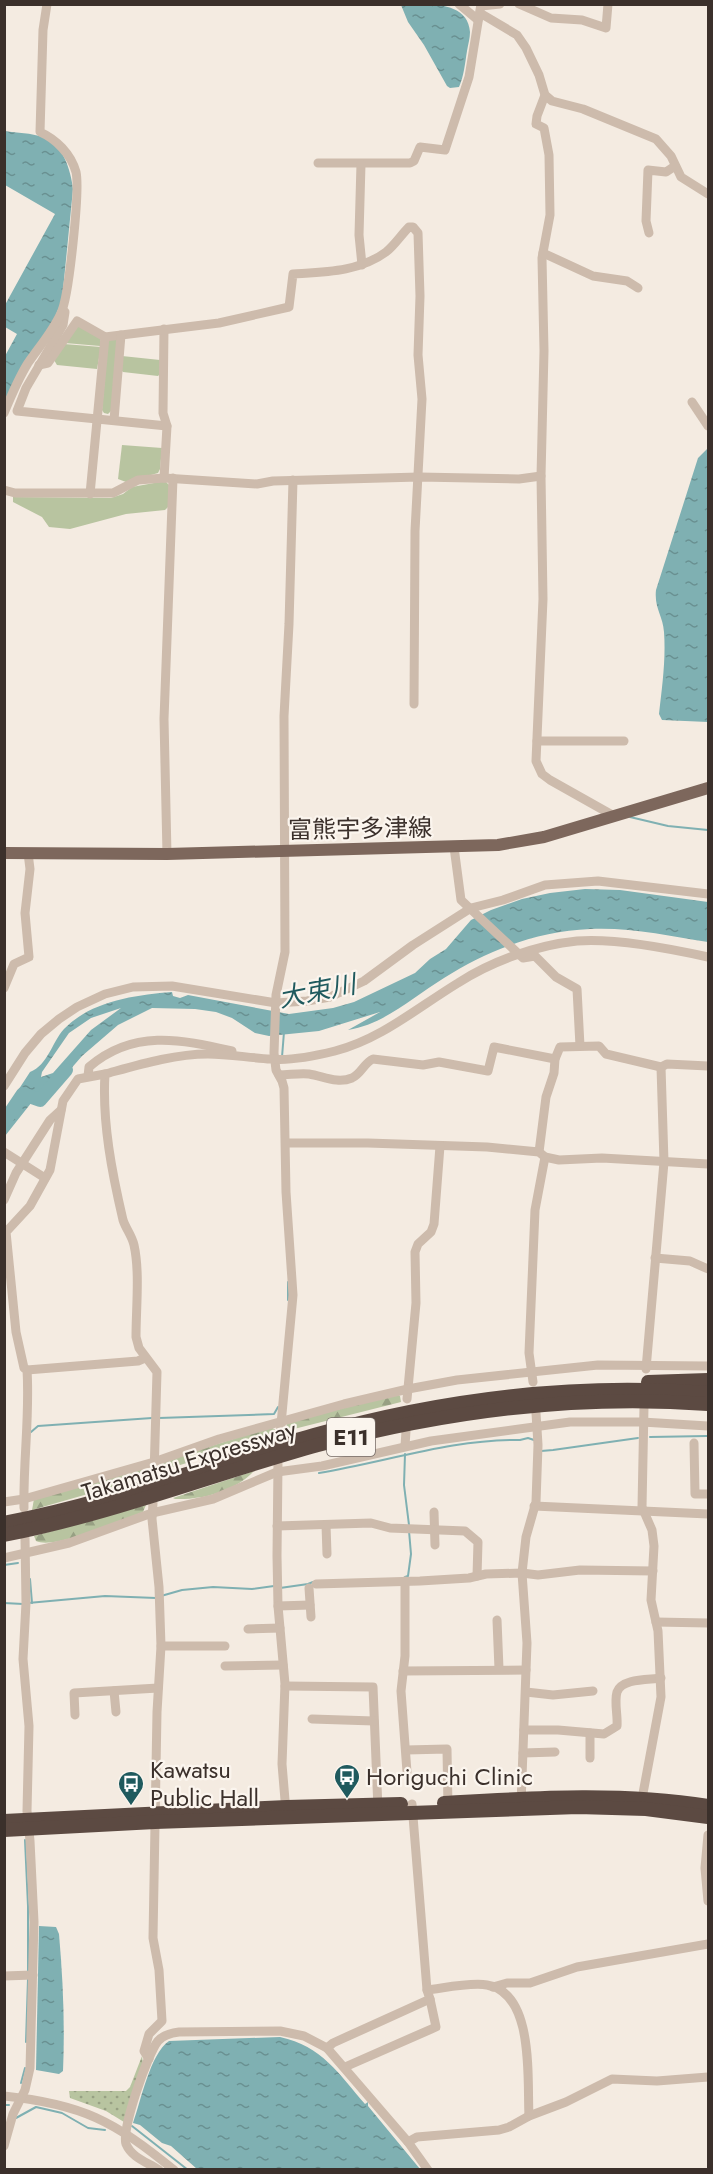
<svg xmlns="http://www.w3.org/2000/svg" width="713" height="2174" font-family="Jost,'Noto Sans JP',sans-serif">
<defs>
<pattern id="grass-dots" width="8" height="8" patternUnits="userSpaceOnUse" patternTransform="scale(1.5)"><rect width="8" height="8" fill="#b8c4a0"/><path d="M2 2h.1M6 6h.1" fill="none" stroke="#97a083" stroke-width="1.8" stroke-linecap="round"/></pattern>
<pattern id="forest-firs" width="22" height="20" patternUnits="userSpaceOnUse" patternTransform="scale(1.5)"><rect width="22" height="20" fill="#b8c4a0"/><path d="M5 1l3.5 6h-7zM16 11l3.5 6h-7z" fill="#97a083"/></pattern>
<pattern id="water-ripples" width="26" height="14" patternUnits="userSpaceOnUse" patternTransform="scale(1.5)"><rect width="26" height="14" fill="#7fb0b2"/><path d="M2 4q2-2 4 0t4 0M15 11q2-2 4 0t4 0" fill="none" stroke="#699091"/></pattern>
</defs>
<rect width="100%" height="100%" fill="#f4ebe1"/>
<!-- grass -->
<polygon fill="url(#grass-dots)" points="142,2056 143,2064 124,2122 106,2111 70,2098 69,2091 126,2091 130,2087"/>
<!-- forest -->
<g fill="url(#forest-firs)">
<polygon points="397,1394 400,1396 401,1402 286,1431 287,1423"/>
<polygon points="271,1427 277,1431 278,1434 158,1472 161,1462"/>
<polygon points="142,1469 146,1472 147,1477 32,1510 34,1499"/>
<path d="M254,1471C235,1491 203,1500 175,1499L173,1498Z"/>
<path d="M146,1505L143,1512C122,1520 55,1550 36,1541L34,1536Z"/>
</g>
<!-- green -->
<g fill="#b8c4a0">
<polygon points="77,325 101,337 100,346 65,343"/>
<polygon points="110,339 117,339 112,410 108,414 104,413 102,410 108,342"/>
<polygon points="64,344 101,347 97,369 57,365 54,360"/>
<polygon points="122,356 160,360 161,373 158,376 123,372 121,370"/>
<polygon points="122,445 162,448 160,469 158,473 126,482 118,479"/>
<polygon points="165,481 169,485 168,507 165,510 126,514 70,529 49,527 42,517 13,502 13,497 111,498 123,494 132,487"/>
</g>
<!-- water -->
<g fill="url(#water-ripples)" fill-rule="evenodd">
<path d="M401,5C426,4 468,0 470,32C470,38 468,45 467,51C465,63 464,76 459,87L450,88L447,86L424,45L408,22Z"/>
<path d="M5,131C17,133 31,133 43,137C63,143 71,171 73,189L62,300L55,317L5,404V356L17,334L5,327V305L55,214L5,185Z"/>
<path d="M708,448V722L662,720L659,714C662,687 666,660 664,632C663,616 654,608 656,590L698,458Z"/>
<path d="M585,889L620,890L708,902V942C670,936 629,927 590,929C538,931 488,950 444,978C413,997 385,1024 348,1030L380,1012L319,1031L269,1036L255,1033L232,1018L216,1012L195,1009L152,1008L118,1025L82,1056L62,1079L43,1088L5,1136L4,1112L30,1072C48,1065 52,1042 64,1029C91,1001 135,995 172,992L173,996L180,998L188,995L289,1014L333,1008L354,1002L415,973L430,959L446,949L471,920L491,910L522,899L550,893ZM121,1008L91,1030L53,1073L41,1077L42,1072L69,1033L91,1018Z"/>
<path d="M39,1926L56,1927L59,1934C63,1980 65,2025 63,2071L59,2074L36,2070Z"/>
<path d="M280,2037C322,2046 339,2074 365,2104L368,2102V2106L420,2169H197L171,2146L162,2143L140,2125L133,2123C141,2101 150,2054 169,2041Z"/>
</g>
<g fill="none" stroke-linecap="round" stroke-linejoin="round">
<!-- stream -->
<g stroke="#7fb0b2" stroke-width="2">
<polyline points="630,817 668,826 708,830"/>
<polyline points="282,1057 284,1032"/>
<polyline points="288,1282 288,1300"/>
<polyline points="159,1418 274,1414 278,1407"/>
<polyline points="31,1432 38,1426 152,1418"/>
<polyline points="650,1437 707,1436"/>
<polyline points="541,1448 541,1451 553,1450 638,1438"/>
<polyline points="405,1454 404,1485 409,1525"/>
<path d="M319,1473C387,1462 451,1439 520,1440L528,1438L534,1440"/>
<polyline points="4,1565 18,1563"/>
<polyline points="405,1577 408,1576 411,1554 409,1531"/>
<polyline points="30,1579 32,1603"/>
<polyline points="280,1588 308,1584 313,1582"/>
<polyline points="161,1596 182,1590 213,1587 252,1589 274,1586"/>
<polyline points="4,1603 23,1604"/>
<polyline points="28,1603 105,1596 156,1598"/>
<polyline points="25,1840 28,1906 28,1973"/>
<polyline points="26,2042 28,1979"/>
<polyline points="21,2083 25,2068"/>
<polyline points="4,2105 9,2105"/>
<polyline points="16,2118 36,2107 62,2113 88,2128 105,2130"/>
<polyline points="132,2126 188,2170"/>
</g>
<!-- river -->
<polyline stroke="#7fb0b2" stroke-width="14" points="4,1122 23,1094 40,1100 66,1070"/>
<!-- minor -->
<g stroke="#cdbbac" stroke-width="9">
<polyline points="459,4 478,20"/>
<polyline points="519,4 551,18 582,20 606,28 608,4"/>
<polyline points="481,6 500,4"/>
<polyline points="480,13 517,35 526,48 539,75 545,95 552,101 583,109 656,139 671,156 681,177 708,194"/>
<polyline points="545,95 537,116 536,124 544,128 549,155 550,215 542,258 544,351 541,476 543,599 536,761 542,774 550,780 614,816"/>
<polyline points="318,163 410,163 414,161 420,147 445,150 469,77 481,4"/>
<polyline points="361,164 359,235 362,265"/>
<polyline points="649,233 646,221 648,170 666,172 675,166"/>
<polyline points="543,253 593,276 627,281 638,288"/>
<polyline points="65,312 63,325 26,388 17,411 167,426"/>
<polyline points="164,329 163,413 167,426 164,478"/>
<path d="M39,365L48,363L77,321L105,337L219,323L289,307L293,274C325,272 359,272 386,252C394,246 401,235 409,227H413L418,233L420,296L418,355L422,399L415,531L414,704"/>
<polyline points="692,402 708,426"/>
<path d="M4,413C11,396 18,379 28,363C39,347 53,331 61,313C69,297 80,190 76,172C71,154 56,139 40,132L43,30L47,4"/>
<polyline points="114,420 121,335"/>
<polyline points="4,490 15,493 113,493 138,480 164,478 257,484 273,481 419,477 519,479 541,476"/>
<polyline points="90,494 105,337"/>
<polyline points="537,741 624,741"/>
<polyline points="454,847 461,900 523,958 535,956 556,977 577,989 580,1046"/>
<polyline points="167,854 164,719 173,478"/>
<polyline points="4,988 14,964 29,957 25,913 30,869 28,853"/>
<path d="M279,1075C289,1075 299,1073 309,1074C323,1076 337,1084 352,1078C361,1074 364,1063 373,1059L423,1065L439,1062L488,1071L494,1047L555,1059"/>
<path d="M88,1076L89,1067C133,1029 180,1039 232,1051"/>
<polyline points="4,1086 25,1053 41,1034 59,1019 77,1007 105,994 133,987 172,986 276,1003 307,1001 330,997 364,981 413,945 471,908 503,900 545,885 598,881 708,894"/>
<polyline points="287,1143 368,1143 487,1147 539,1152 545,1157 559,1160 602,1158 708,1164"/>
<polyline points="4,1152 45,1178"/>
<polyline points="539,1152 546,1097 554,1073 555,1059 560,1047 599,1046 606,1054 661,1067 667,1064 708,1066"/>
<polyline points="4,1200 16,1173 50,1120 61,1110"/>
<polyline points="655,1258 690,1261 708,1269"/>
<polyline points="646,1369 664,1162 661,1067"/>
<polyline points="27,1370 138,1361 145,1358"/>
<polyline points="533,1382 529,1353 535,1210 545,1157"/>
<polyline points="407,1399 416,1303 415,1252 418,1244 431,1232 434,1224 440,1146"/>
<polyline points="280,1435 293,1295 286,1192 284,1088 282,1081 276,1070 274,1053 276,995 285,952 284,716 289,624 293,480"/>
<polyline points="694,1443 695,1494 708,1494"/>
<polyline points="405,1446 406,1431"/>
<polyline points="278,1464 277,1556 278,1606 285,1684 282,1764 286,1812"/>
<path d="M154,1475L157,1372L139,1348L136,1337C136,1308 140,1272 134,1245C132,1236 126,1229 123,1220C112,1173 102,1122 105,1074C138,1065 174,1054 208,1054C229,1054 250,1058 271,1059C292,1061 315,1056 335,1051C381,1039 417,1008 458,983C492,961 537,945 577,941C615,938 672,949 708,957"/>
<polyline points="4,1502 24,1499 154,1462 219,1439 344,1404 408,1389 457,1380 598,1365 708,1366"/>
<polyline points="534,1506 708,1514"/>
<path d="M24,1508C23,1461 30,1416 27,1370L24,1368L16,1332L6,1232L30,1206L50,1170L63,1101L78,1079L105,1074"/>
<polyline points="434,1512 435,1545"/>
<polyline points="326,1525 327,1554"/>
<polyline points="277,1526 371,1523 390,1528 465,1531 478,1542 477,1576"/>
<polyline points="4,1558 69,1543 152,1513 213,1499 277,1472 322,1466 431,1441 570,1422 642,1422 708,1426"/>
<polyline points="405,1581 405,1656 401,1691 407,1772"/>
<polyline points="316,1584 420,1581 469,1578 486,1574 522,1573 538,1575 580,1570 653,1571"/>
<polyline points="309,1588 311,1617"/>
<polyline points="278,1606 310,1605"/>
<polyline points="497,1620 499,1669"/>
<polyline points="656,1622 708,1623"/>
<polyline points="248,1629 280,1628"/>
<polyline points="161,1646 225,1646"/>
<polyline points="225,1666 283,1665"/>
<polyline points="403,1671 526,1670"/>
<polyline points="285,1686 373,1687 378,1809"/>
<polyline points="114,1691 116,1712"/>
<polyline points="526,1692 553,1695 593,1691"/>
<polyline points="75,1715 74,1693 158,1688"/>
<polyline points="312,1719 374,1721"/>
<path d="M524,1730H558L604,1734L617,1726C618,1716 614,1702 617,1692C622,1678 649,1680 661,1678"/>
<polyline points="590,1733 590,1758"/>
<polyline points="406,1750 447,1749 448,1808"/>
<polyline points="523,1753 555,1752"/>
<polyline points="521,1804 527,1643 522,1573 526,1537 536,1502 538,1445 536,1413"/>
<polyline points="641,1804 661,1697 658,1631 651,1600 654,1546 652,1530 642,1507 644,1407"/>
<polyline points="708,1835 705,1868 708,1901"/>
<polyline points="4,1976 33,1975"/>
<polyline points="493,1987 507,1983 530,1983 577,1967 708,1944"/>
<path d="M427,1990C444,1988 471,1982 487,1985C535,1993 527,2080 529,2116"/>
<polyline points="327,2048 333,2043 430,1999 427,1990 412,1804"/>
<polyline points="149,2059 144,2051 149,2034 162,2021 159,1970 153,1938 157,1712 161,1646 159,1587 152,1519 153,1503"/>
<polyline points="345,2067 436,2027 430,1999"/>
<path d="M4,2096C82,2104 114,2121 174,2170"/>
<polyline points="408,2142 417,2137 499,2130 509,2127 529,2116 566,2102 612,2079 657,2081 708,2077"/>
<polyline points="4,2146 13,2114 25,2090 30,2068 34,1922 30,1841 27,1811 29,1726 23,1659 26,1603 25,1538"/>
<path d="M159,2170C147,2162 132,2158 126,2144C121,2130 148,2053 158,2041C163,2035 171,2033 179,2032L280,2031L304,2036L327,2048L408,2142L428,2170"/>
</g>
<!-- major -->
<polyline stroke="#7d675c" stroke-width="12" points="4,853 167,854 498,845 544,837 708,788"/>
<!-- highway -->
<g stroke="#5c4a42" stroke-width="14">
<polyline points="648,1382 708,1380"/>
<path d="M4,1523C110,1503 211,1464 314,1435C441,1399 577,1382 708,1393"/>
<path d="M4,1535C112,1514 213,1474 318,1445C446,1411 577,1394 708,1404"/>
<path d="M444,1803C532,1798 621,1792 708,1806"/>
<polyline points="4,1821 287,1807 401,1804"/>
<polyline points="4,1830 155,1822 578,1807 646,1809 708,1817"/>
</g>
</g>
<!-- icons -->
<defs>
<symbol id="bus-pin" viewBox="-11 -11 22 30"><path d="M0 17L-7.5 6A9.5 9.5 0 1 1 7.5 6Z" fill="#1f5a5e" stroke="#fbf5ee"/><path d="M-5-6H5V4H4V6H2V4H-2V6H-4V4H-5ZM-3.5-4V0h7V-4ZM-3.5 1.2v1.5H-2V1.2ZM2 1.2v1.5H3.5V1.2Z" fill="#fff"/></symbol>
</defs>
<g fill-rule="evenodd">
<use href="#bus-pin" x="332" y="1762" width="30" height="40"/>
<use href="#bus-pin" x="116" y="1769" width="30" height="40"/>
</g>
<g text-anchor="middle" stroke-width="4.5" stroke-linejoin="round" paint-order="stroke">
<!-- shield labels -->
<rect fill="#fbf5ee" stroke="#756b66" stroke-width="1.5" x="327" y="1418" width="48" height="38" rx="4.5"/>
<g font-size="22" font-weight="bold" fill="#3b302b">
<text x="351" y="1445">E11</text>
</g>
<!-- street labels -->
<g font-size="24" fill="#3b302b" stroke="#fbf5ee">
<text transform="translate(360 829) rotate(-1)" y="8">富熊宇多津線</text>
<text transform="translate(189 1461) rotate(-17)" y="8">Takamatsu Expressway</text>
</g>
<!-- poi labels -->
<g font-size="24" fill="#3b302b" stroke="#fbf5ee" text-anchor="start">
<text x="150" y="1778">Kawatsu<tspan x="150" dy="28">Public Hall</tspan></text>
<text x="366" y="1785">Horiguchi Clinic</text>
</g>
<!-- water labels -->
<g font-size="26" font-style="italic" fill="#1f5a5e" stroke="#fbf5ee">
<text transform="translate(317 991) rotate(-11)" y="9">大束川</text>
</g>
</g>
<!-- border -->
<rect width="713" height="2174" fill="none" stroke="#3b302b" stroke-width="12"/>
</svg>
